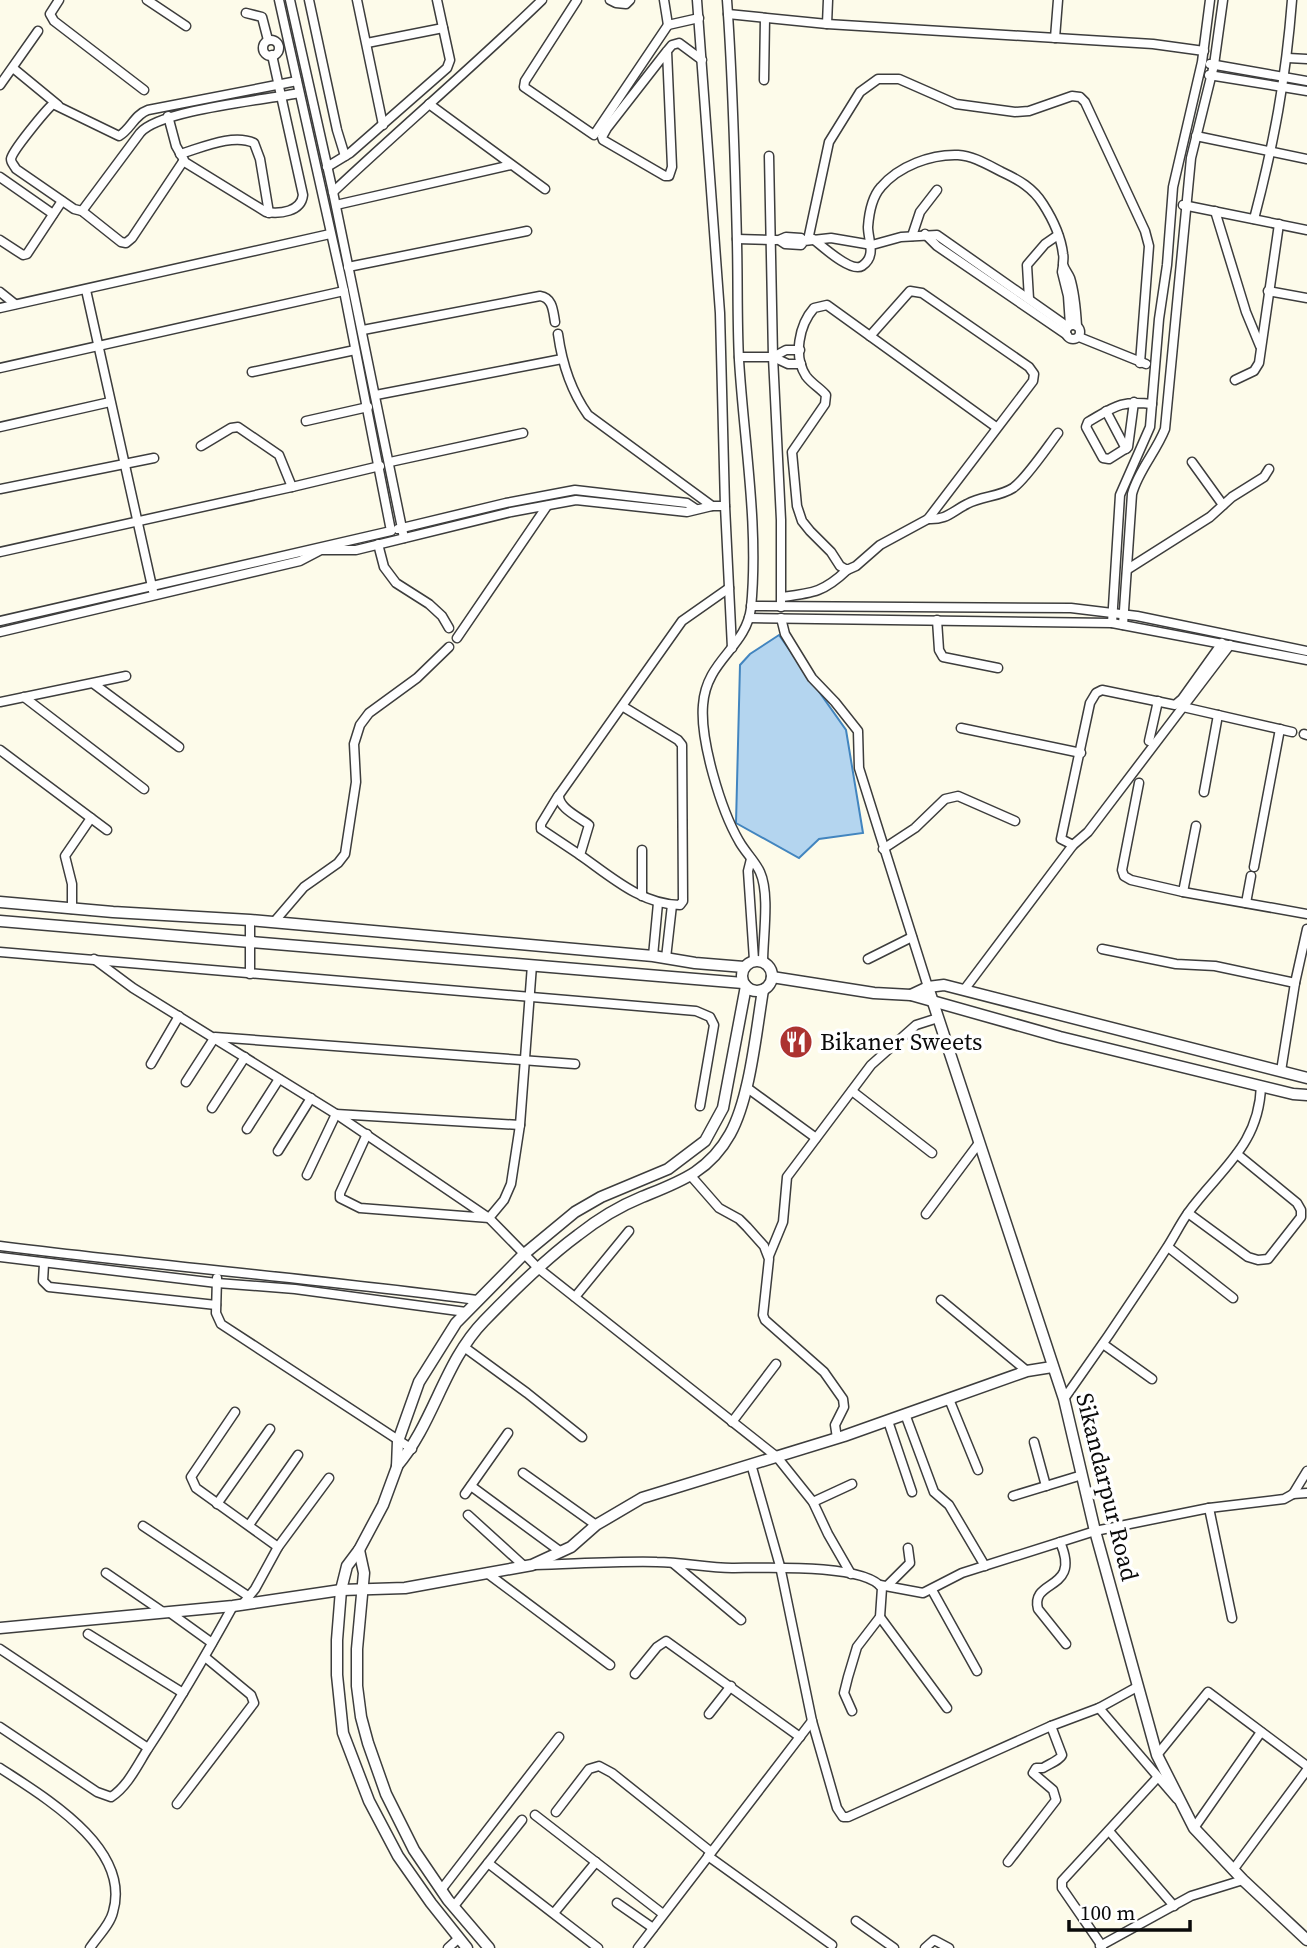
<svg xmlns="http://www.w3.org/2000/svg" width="1307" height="1948" font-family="'Source Serif 4',serif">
<rect width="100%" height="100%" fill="#fdfbea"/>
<!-- water -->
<polygon fill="#b4d5ef" stroke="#4285bf" stroke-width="2" points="779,635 846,730 863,833 819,839 799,858 736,823 740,665 750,654"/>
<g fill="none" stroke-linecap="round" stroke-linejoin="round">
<defs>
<g id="minor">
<polyline points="59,0 50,14 54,21 144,90"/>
<polyline points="147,0 186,26"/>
<polyline points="290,0 333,192 404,538"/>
<polyline points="309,0 337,130 345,156"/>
<polyline points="357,0 383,125"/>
<polyline points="577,0 525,81 524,87 594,135 668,25 699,18"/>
<polyline points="610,0 616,3 626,4 630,0"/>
<polyline points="664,0 668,25"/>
<polyline points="697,0 720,313 725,506 732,648"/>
<path d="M727,0C733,81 735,162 737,243C738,282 737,321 739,360C744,442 759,526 751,608C746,648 706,660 703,705C700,741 721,810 739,841C745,852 755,861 760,872C770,894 763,937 763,962"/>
<polyline points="246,13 262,17 268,40"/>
<polyline points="728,14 827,24 1153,44 1204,51"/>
<polyline points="827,24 828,0"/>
<polyline points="1055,38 1058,0"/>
<circle cx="271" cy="48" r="8"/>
<polyline points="367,43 443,28"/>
<polyline points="667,51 672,167 669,176 665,176 603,140 602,137 607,128 667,51 672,45 679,43 702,60"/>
<polyline points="1288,58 1307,59"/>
<polyline points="1210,64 1307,81"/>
<polyline points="13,68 58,105"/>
<polyline points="1209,75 1307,91"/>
<polyline points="764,80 765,18"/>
<path d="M297,81L148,110C134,115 131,129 119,136L53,104C46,110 12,151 11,159C11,163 14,165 16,169L74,209L82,211L140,133C159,110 265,100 299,93"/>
<polyline points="0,85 38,31"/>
<polyline points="429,104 545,189"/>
<polyline points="1196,136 1307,159"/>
<path d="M180,154C201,148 233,133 254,143L260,159L269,213"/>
<polyline points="769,156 773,357 781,520 781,607"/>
<path d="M183,161L266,212C280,214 301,212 303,195L272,55"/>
<polyline points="327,167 350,153 447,68 450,60 437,0"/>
<polyline points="0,177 53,214"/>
<path d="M333,192C402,127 474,66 542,0"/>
<polyline points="336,205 511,165"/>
<polyline points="1183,205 1307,230"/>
<polyline points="82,211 121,242 126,243 132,238 184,160 176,146 168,116"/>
<polyline points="1215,211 1246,312 1260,346"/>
<path d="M1254,219C1274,143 1286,78 1292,0"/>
<polyline points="925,234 937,246 1067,335"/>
<polyline points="912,236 920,212 937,190"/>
<polyline points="737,239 776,240"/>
<path d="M813,239C822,246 851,273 862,266C877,256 868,240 868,227C869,213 872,197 881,187C899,166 931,154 958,155C974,156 988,165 1002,172C1019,180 1033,188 1043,204C1052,218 1061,237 1063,254C1064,257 1063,261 1063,264C1064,269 1068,273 1070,278C1075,294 1076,309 1077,326"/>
<polyline points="0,240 23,255 27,254 62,201"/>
<polyline points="808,240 829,142 860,92 878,79 899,79 956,104 1015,112 1029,111 1072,96 1080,97 1085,102 1145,231 1149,246 1140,363"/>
<polyline points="804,241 801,245 785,244 779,240 786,237 801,238 804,241 831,238 872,245 901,237 937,235 1068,327"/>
<polyline points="1063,266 1062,272 1068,296 1070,325"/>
<polyline points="348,267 527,231"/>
<polyline points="86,290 153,591"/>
<path d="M910,291L922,293L1029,367L1034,374L1033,381L928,519L880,545L856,566L847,570L840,566L831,552L810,531L802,521L797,506L792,452L825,404L826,395C820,388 812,384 806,376C793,356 799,325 814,308L827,305L870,336Z"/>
<polyline points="1268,291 1307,298"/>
<polyline points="0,292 15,304"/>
<polyline points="1029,299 1027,265 1045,244 1058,235"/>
<polyline points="0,308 330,234"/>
<circle cx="1073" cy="332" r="7"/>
<path d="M363,330L540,296C553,298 553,311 555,322"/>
<path d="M558,334C562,363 571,391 588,415L712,506H725"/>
<polyline points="870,336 996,427"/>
<polyline points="1079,337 1146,364"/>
<polyline points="800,350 786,350 773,357 788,364 801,364"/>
<polyline points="739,357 773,357"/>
<polyline points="0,368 344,291"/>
<polyline points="252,372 355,350"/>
<polyline points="1235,380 1254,371 1259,363 1279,224"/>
<polyline points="376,395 562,359"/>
<path d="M1134,402L1128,447L1109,459L1103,458L1086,427L1088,422C1114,407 1120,400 1152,404"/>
<polyline points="1106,411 1126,449"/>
<polyline points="306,421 368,407"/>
<polyline points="0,427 110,402"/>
<polyline points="201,446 231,428 238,427 279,455 292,487 380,466"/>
<polyline points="390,462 523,433"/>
<polyline points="1192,462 1223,505"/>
<polyline points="0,489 154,458"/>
<path d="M928,519C947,520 951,512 967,504C982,496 999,497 1013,488C1026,479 1048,446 1058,433"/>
<polyline points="398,529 506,503 575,490 687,503 696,509"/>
<polyline points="378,544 384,567 396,583 429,604 442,616 449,628"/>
<polyline points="0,552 292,487"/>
<polyline points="1128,569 1210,517 1232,497 1264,477 1269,469"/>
<path d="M782,597C813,593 824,592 847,570"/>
<polyline points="751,606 1071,608 1137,616 1307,651"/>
<polyline points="749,618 1112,623 1307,660"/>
<polyline points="781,618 785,634 812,678 835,702 858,731 859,768 928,987"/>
<polyline points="937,620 939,650 943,657 998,668"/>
<polyline points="0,621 391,531 344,291 279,0"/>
<polyline points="1112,623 1120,495 1150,427 1159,319 1167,265 1173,187 1202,62 1210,0"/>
<path d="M1123,625L1132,494C1138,471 1156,452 1165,429L1191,158L1214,65L1223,0"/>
<polyline points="0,632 300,561 321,550 356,550 511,512 576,500 687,512 712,506"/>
<polyline points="457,638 547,506"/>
<polyline points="94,684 179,747"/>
<polyline points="24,697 144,789"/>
<polyline points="0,702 126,676"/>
<path d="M622,706L678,740L682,745L683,901L680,905C642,905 610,876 580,855L589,825C579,817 558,808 559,795L682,621L729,588"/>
<polyline points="1183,707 1292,732"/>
<polyline points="961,728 1081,753"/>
<polyline points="1304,734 1307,735"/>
<polyline points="1149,741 1158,701"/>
<polyline points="0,750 107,830"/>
<polyline points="1139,783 1122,870 1124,876 1131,880 1183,892 1196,826"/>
<polyline points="1204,792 1218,715"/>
<polyline points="558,796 541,824 541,829 580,855"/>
<polyline points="1073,845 1061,839 1090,703 1096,693 1102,690 1175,705 1182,699 1222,643"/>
<polyline points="883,849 915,828 945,799 958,796 1015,821"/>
<polyline points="642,850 642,896"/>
<polyline points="751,859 748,871 754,960"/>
<polyline points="1254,867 1280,729"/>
<polyline points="1183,892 1307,914"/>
<polyline points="1246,903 1251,876"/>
<polyline points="72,909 72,884 65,856 91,818"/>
<polyline points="250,920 250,974"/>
<polyline points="274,922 304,887 338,863 345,854 356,782 354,744 360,725 369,713 417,678 449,647"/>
<polyline points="1102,949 1176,964 1215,966 1295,983 1307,929"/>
<polyline points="0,952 696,1011 710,1017 714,1025 700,1106"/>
<polyline points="653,956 658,903"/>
<polyline points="666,958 672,905"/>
<polyline points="94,959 133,988 336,1114 489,1218 538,1268 777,1457 813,1502 828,1534 851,1574"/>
<polyline points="868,959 912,937"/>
<polyline points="964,990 1073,845 1088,832 1230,645"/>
<polyline points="151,1064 179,1016"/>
<polyline points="1281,1071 1295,983"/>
<polyline points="186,1082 215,1037 575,1064"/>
<polyline points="746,1087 816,1138"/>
<polyline points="852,1091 932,1153"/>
<polyline points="212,1108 245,1057"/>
<polyline points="247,1129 279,1079"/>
<polyline points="367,1134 340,1193 340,1198 360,1208 489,1218 504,1200 511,1184 520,1125 532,965"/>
<polyline points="278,1151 311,1098"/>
<polyline points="307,1175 336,1114 520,1125"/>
<polyline points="691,1176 719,1208 739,1219 747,1227 764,1246 769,1259 763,1315 765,1320 824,1372 843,1399 844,1407 835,1425 837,1438"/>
<polyline points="1188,1213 1248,1257 1258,1260 1268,1259 1301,1217 1301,1210 1297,1203 1237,1154"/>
<polyline points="926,1214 979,1143"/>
<path d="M0,1246C159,1266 318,1279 477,1300"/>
<polyline points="1168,1247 1233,1298"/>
<polyline points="769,1256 783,1222 787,1177 871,1065 916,1025 938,1018"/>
<polyline points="0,1257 217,1283 295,1289 466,1312"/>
<polyline points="44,1264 43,1281 49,1287 216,1305"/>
<polyline points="217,1278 216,1313 221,1324 412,1449"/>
<polyline points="575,1297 629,1231"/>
<polyline points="941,1300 1027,1371"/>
<polyline points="1103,1344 1152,1379"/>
<polyline points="464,1347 527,1393 582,1437"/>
<polyline points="949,1399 978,1470"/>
<path d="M1064,1399C1099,1350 1133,1300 1166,1249C1174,1237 1180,1224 1188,1213C1220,1169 1259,1146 1261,1086"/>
<polyline points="235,1412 191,1477 196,1488 278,1547"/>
<polyline points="905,1414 934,1492 949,1505 985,1566"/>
<polyline points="888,1421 912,1492"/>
<polyline points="732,1422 776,1364"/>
<polyline points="1034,1442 1046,1486"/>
<polyline points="751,1464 780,1566 812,1721 837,1808 843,1817 848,1817 1051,1726 1099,1708 1137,1687"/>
<polyline points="523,1473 596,1525"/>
<polyline points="471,1486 561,1552"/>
<polyline points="465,1494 508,1433"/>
<polyline points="1293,1494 1307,1493"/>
<polyline points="1013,1496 1082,1475"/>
<polyline points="813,1502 852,1484"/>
<polyline points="217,1504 270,1429"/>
<polyline points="1209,1508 1232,1618"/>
<polyline points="468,1515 524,1566"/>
<polyline points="249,1525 298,1455"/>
<polyline points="143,1526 248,1596"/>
<path d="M1060,1542C1082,1592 1030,1578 1038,1609L1066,1644"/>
<polyline points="674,1564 741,1620"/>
<path d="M535,1565C575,1564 616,1561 657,1562C682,1562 707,1568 732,1568C762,1568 865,1563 882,1588L880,1617L857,1647L848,1677L844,1693L852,1711"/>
<polyline points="106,1573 163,1612"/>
<polyline points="487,1573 610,1665"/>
<polyline points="880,1585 923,1593 962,1573 1095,1531 1209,1508 1284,1499 1293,1494 1307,1471"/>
<polyline points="888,1585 910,1563 908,1548"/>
<polyline points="932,1590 977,1671"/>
<polyline points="242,1605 255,1589 278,1547 329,1478"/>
<polyline points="169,1612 212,1643"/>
<polyline points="880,1617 947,1708"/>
<polyline points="88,1634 183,1693"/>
<polyline points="0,1649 148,1748"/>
<polyline points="635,1674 657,1647 666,1641 800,1737"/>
<polyline points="1099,1708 1177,1799"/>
<polyline points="709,1714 731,1686"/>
<path d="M0,1727L97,1792L111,1797C127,1787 137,1766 147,1750C178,1703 206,1655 233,1606"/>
<polyline points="1157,1755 1208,1692 1307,1766"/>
<path d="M0,1768C44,1797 132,1848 113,1912C110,1925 97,1937 90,1948"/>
<polyline points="177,1804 254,1703 251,1695 205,1657"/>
<polyline points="556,1812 589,1769 599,1766 612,1773 711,1852"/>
<polyline points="535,1815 663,1914"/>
<polyline points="1194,1828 1261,1732"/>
<polyline points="1109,1831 1174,1906"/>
<polyline points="708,1856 832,1945"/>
<path d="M1008,1862L1056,1800L1053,1790L1033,1773L1036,1768H1043C1049,1764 1060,1760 1062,1755L1051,1726"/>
<polyline points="488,1863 598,1948"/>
<polyline points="1233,1870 1307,1770"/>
<polyline points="441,1890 559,1737"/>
<polyline points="617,1903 653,1928"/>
<polyline points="454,1906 522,1820"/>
<polyline points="554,1913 596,1862"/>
<polyline points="856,1921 894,1948"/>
<polyline points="1100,1946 1191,1896 1243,1880"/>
<polyline points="1102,1946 1062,1888 1062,1881 1157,1778"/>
<polyline points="448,1948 459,1938"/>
<polyline points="638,1948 812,1721"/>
<polyline points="925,1948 934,1940 949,1948"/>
</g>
<g id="tertiary">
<polyline points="0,902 113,912 250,920 653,956 695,963 744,967"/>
<polyline points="0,921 743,983"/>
<circle cx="757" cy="976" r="15"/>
<polyline points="772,977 874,993 911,995 1060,1037 1293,1094 1307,1095"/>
<polyline points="928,987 1064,1399 1095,1531 1157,1755 1194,1828 1243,1880 1307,1940"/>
<polyline points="911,995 928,987 944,985 1307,1078"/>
<path d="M397,1466C434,1423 444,1362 484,1321C513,1291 544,1260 578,1235C597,1220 620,1206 642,1197C679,1182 709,1172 730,1134C750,1098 756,1032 763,990"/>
<polyline points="359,1550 364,1573 357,1649 357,1686 361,1717 368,1743 386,1794 414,1850 448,1900 489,1948"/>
<polyline points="0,1628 233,1606 341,1590 405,1588 532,1565 571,1547 596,1525 642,1498 844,1436 1027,1371 1052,1367"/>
<polyline points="467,1948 431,1903 398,1856 369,1801 343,1733 337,1675 337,1640 341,1590 347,1566 359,1550 383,1505 397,1467 398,1441 419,1382 456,1323 523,1255 575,1212 601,1197 668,1169 705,1141 723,1108 746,986"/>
</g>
</defs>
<!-- minor casing -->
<use href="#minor" stroke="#3d3d3d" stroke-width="11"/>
<!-- tertiary casing -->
<use href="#tertiary" stroke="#3d3d3d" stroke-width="13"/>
<!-- minor -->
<use href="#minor" stroke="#fff" stroke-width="8"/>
<!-- tertiary -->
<use href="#tertiary" stroke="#fff" stroke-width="10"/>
</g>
<!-- icons -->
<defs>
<symbol id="restaurant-disc" viewBox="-11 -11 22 22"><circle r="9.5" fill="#ac3331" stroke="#fff"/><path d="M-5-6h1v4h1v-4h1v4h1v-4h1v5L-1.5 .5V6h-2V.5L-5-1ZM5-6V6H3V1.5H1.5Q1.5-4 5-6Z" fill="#fff"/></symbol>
</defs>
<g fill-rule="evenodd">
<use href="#restaurant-disc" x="777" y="1023" width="38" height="38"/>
</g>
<g text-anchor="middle" stroke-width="7" stroke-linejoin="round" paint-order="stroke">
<!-- poi labels -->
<g font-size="24" fill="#0a0a0a" stroke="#fff" text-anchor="start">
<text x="820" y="1050">Bikaner Sweets</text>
</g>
<!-- street labels -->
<g font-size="24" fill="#0a0a0a" stroke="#fff">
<text transform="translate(1107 1487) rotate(76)" y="8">Sikandarpur Road</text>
</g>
</g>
<!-- scale -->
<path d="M1069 1920v10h121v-10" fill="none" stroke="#0a0a0a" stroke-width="3.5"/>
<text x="1080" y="1920" font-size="21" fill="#0a0a0a" stroke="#ffffff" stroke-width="5" paint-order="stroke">100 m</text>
</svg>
